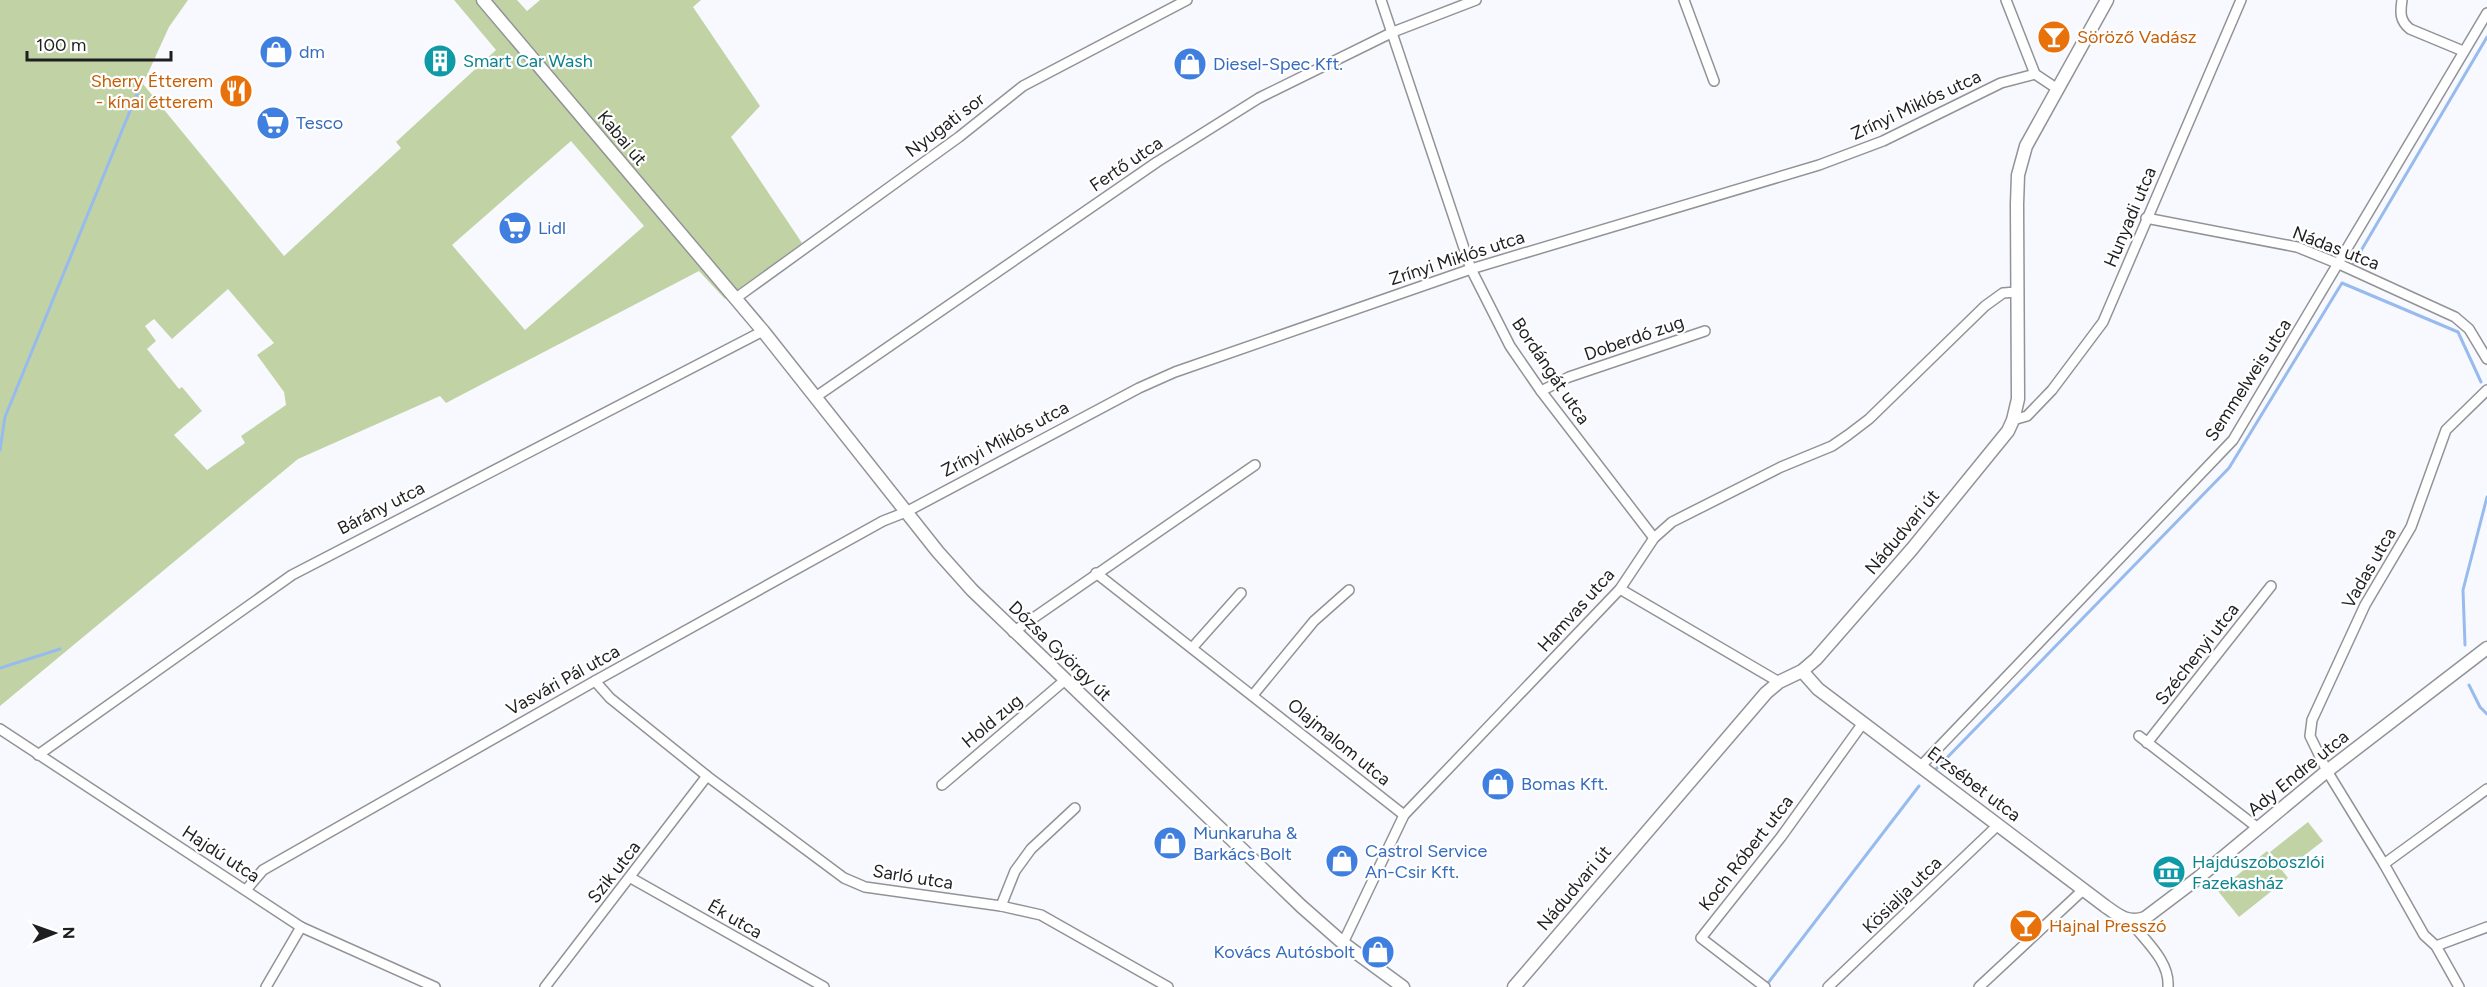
<svg xmlns="http://www.w3.org/2000/svg" width="2487" height="987" font-family="Figtree,sans-serif">
<rect width="100%" height="100%" fill="#f8f9fe"/>
<!-- green -->
<g fill="#c1d3a4" fill-rule="evenodd">
<path d="M0,0H188L169,27L143,84L284,256L401,148L396,142L496,50L454,0H517L527,11L540,0H701L693,7L760,106L731,137L802,243L725,299L699,271L446,403L440,396L298,459L0,706ZM571,141L644,226L525,330L452,245ZM228,289L274,343L257,355L284,392L286,405L241,436L245,443L207,470L174,435L202,411L182,387L179,389L147,349L156,341L145,326L154,319L172,339Z"/>
<polygon points="2308,822 2323,841 2284,871 2270,852"/>
<polygon points="2267,851 2288,878 2239,917 2218,891"/>
</g>
<g fill="none" stroke-linecap="round" stroke-linejoin="round">
<!-- stream -->
<g stroke="#97bbee" stroke-width="3">
<polyline points="2352,266 2487,37"/>
<polyline points="0,450 5,417 141,84"/>
<polyline points="2465,645 2463,590 2487,497"/>
<polyline points="0,668 60,649"/>
<polyline points="2469,685 2480,707 2487,714"/>
<polyline points="1936,769 2229,468 2342,283 2458,332 2481,382"/>
<polyline points="1768,983 1919,786"/>
</g>
<defs>
<g id="street">
<polyline points="1381,0 1471,269 1510,346 1541,391 1654,538"/>
<polyline points="1684,0 1714,81"/>
<polyline points="2006,0 2035,74"/>
<path d="M2402,0C2400,13 2400,21 2410,29L2463,51"/>
<polyline points="2035,74 2056,88"/>
<polyline points="2146,218 2297,247 2339,264 2455,317 2469,329 2487,359"/>
<polyline points="736,298 959,137 1023,86 1187,0"/>
<polyline points="1541,391 1569,377 1705,331"/>
<polyline points="817,396 1157,162 1259,98 1393,32 1476,0"/>
<polyline points="2013,420 2027,416 2052,390 2103,322 2241,0"/>
<polyline points="1096,573 1404,815"/>
<polyline points="1620,589 1779,682"/>
<polyline points="1013,632 1255,465"/>
<polyline points="1192,648 1241,593"/>
<polyline points="595,681 610,698 707,776 844,878 865,887 1001,906 1041,915 1168,987"/>
<polyline points="1253,695 1314,621 1349,590"/>
<polyline points="0,729 301,927 435,987"/>
<polyline points="2139,736 2258,828"/>
<polyline points="2147,743 2271,586"/>
<polyline points="38,755 292,575 763,331"/>
<polyline points="1920,767 2233,440 2487,13"/>
<polyline points="942,785 1064,681"/>
<polyline points="2384,864 2487,789"/>
<polyline points="631,878 824,987"/>
<polyline points="246,890 263,870 595,681 883,521 906,512 1139,388 1175,372 1471,269 1819,165 1883,141 2001,83 2035,74"/>
<polyline points="1001,906 1015,871 1031,849 1075,808"/>
<path d="M2130,921C2145,941 2170,961 2168,987"/>
<polyline points="1343,943 1404,815 1620,589 1654,538 1672,522 1781,467 1832,446 1848,435 1869,419 1985,306 2003,293 2017,292"/>
<polyline points="2436,946 2487,927"/>
<polyline points="266,987 301,927"/>
<polyline points="545,987 707,776"/>
<polyline points="1765,987 1701,938 1781,837 1863,723"/>
<polyline points="1828,987 1998,825"/>
<polyline points="1979,987 2083,890"/>
<polyline points="2459,987 2436,946 2424,935 2384,864 2327,771 2310,736 2312,720 2365,605 2411,527 2446,430 2487,390"/>
</g>
<g id="secondary">
<polyline points="483,0 763,331 938,552 972,590 1301,906 1343,943 1403,987"/>
<path d="M1802,671L1818,689L2105,906C2119,916 2128,924 2145,918L2198,878L2327,771L2487,648"/>
<polyline points="1514,987 1766,693 1779,682 1802,671 1816,659 1912,549 2008,431 2013,420 2018,399 2017,204 2018,175 2026,146 2107,0"/>
</g>
</defs>
<!-- street casing -->
<use href="#street" stroke="#929397" stroke-width="12"/>
<!-- secondary casing -->
<use href="#secondary" stroke="#929397" stroke-width="15"/>
<!-- street -->
<use href="#street" stroke="#fff" stroke-width="9"/>
<!-- secondary -->
<use href="#secondary" stroke="#fff" stroke-width="12"/>
</g>
<!-- icons -->
<defs>
<symbol id="bar-disc" viewBox="-11 -11 22 22"><circle r="9.5" fill="#e8710a" stroke="#fff"/><path d="M-6-5H6L.8 .8V4.5H3.5V6h-7V4.5H-.8V.8Z" fill="#fff"/></symbol>
<symbol id="shop-disc" viewBox="-11 -11 22 22"><circle r="9.5" fill="#3f7fe0" stroke="#fff"/><path d="M-5-2.5h2.3a2.7 3.5 0 0 1 5.4 0H5L5.5 6h-11ZM-1.5-2.5h3a1.5 2.3 0 0 0-3 0Z" fill="#fff"/></symbol>
<symbol id="building-disc" viewBox="-11 -11 22 22"><circle r="9.5" fill="#0f9aa8" stroke="#fff"/><path d="M-4-6H4V6H1V3H-1V6H-4ZM-2.5-4.3h1.7v1.8h-1.7ZM.8-4.3h1.7v1.8H.8ZM-2.5-1h1.7V.8h-1.7ZM.8-1h1.7V.8H.8Z" fill="#fff"/></symbol>
<symbol id="restaurant-disc" viewBox="-11 -11 22 22"><circle r="9.5" fill="#e8710a" stroke="#fff"/><path d="M-5-6h1v4h1v-4h1v4h1v-4h1v5L-1.5 .5V6h-2V.5L-5-1ZM5-6V6H3V1.5H1.5Q1.5-4 5-6Z" fill="#fff"/></symbol>
<symbol id="supermarket-disc" viewBox="-11 -11 22 22"><circle r="9.5" fill="#3f7fe0" stroke="#fff"/><path d="M-6-5.5h2.5l.6 2H6L4.5 2H-2.5L-4.4-4H-6ZM-1.5 3.2a1.3 1.3 0 1 0 .1 0ZM3 3.2a1.3 1.3 0 1 0 .1 0Z" fill="#fff"/></symbol>
<symbol id="museum-disc" viewBox="-11 -11 22 22"><circle r="9.5" fill="#0f9aa8" stroke="#fff"/><path d="M0-6L6-3V-2H-6V-3ZM-5-1h2V3h-2ZM-1-1h2V3h-2ZM3-1h2V3H3ZM-6 4H6V6H-6Z" fill="#fff"/></symbol>
</defs>
<g fill-rule="evenodd">
<use href="#bar-disc" x="2035" y="18" width="38" height="38"/>
<use href="#shop-disc" x="257" y="33" width="38" height="38"/>
<use href="#building-disc" x="421" y="42" width="38" height="38"/>
<use href="#shop-disc" x="1171" y="45" width="38" height="38"/>
<use href="#restaurant-disc" x="217" y="72" width="38" height="38"/>
<use href="#supermarket-disc" x="254" y="104" width="38" height="38"/>
<use href="#supermarket-disc" x="496" y="209" width="38" height="38"/>
<use href="#shop-disc" x="1479" y="765" width="38" height="38"/>
<use href="#shop-disc" x="1151" y="824" width="38" height="38"/>
<use href="#shop-disc" x="1323" y="842" width="38" height="38"/>
<use href="#museum-disc" x="2150" y="853" width="38" height="38"/>
<use href="#bar-disc" x="2007" y="907" width="38" height="38"/>
<use href="#shop-disc" x="1359" y="933" width="38" height="38"/>
</g>
<g text-anchor="middle" stroke-width="4.5" stroke-linejoin="round" paint-order="stroke">
<!-- food labels -->
<g font-size="18" fill="#c56008" stroke="#fff" text-anchor="start">
<text x="2077" y="43">Söröző Vadász</text>
<text x="213" y="87" text-anchor="end">Sherry Étterem<tspan x="213" dy="21">- kínai étterem</tspan></text>
<text x="2049" y="932">Hajnal Presszó</text>
</g>
<!-- shop labels -->
<g font-size="18" fill="#366cbe" stroke="#fff" text-anchor="start">
<text x="299" y="58">dm</text>
<text x="1213" y="70">Diesel-Spec Kft.</text>
<text x="296" y="129">Tesco</text>
<text x="538" y="234">Lidl</text>
<text x="1521" y="790">Bomas Kft.</text>
<text x="1193" y="839">Munkaruha &amp;<tspan x="1193" dy="21">Barkács Bolt</tspan></text>
<text x="1365" y="857">Castrol Service<tspan x="1365" dy="21">An-Csir Kft.</tspan></text>
<text x="1355" y="958" text-anchor="end">Kovács Autósbolt</text>
</g>
<!-- culture labels -->
<g font-size="18" fill="#0d838f" stroke="#fff" text-anchor="start">
<text x="463" y="67">Smart Car Wash</text>
<text x="2192" y="868">Hajdúszoboszlói<tspan x="2192" dy="21">Fazekasház</tspan></text>
</g>
<!-- street labels -->
<g font-size="18" fill="#1f1f21" stroke="#fff">
<text transform="translate(1916 105) rotate(-25)" y="6">Zrínyi Miklós utca</text>
<text transform="translate(945 125) rotate(-37)" y="6">Nyugati sor</text>
<text transform="translate(622 138) rotate(50)" y="6">Kabai út</text>
<text transform="translate(1126 164) rotate(-34)" y="6">Fertő utca</text>
<text transform="translate(2130 217) rotate(-67)" y="6">Hunyadi utca</text>
<text transform="translate(2336 248) rotate(21)" y="6">Nádas utca</text>
<text transform="translate(1457 258) rotate(-18)" y="6">Zrínyi Miklós utca</text>
<text transform="translate(1634 338) rotate(-19)" y="6">Doberdó zug</text>
<text transform="translate(1551 371) rotate(56)" y="6">Bordángát utca</text>
<text transform="translate(2248 380) rotate(-57)" y="6">Semmelweis utca</text>
<text transform="translate(1005 439) rotate(-28)" y="6">Zrínyi Miklós utca</text>
<text transform="translate(381 508) rotate(-27)" y="6">Bárány utca</text>
<text transform="translate(1902 532) rotate(-50)" y="6">Nádudvari út</text>
<text transform="translate(2369 568) rotate(-60)" y="6">Vadas utca</text>
<text transform="translate(1576 610) rotate(-48)" y="6">Hamvas utca</text>
<text transform="translate(1060 651) rotate(44)" y="6">Dózsa György út</text>
<text transform="translate(2197 654) rotate(-52)" y="6">Széchenyi utca</text>
<text transform="translate(563 680) rotate(-29)" y="6">Vasvári Pál utca</text>
<text transform="translate(992 721) rotate(-40)" y="6">Hold zug</text>
<text transform="translate(1339 742) rotate(39)" y="6">Olajmalom utca</text>
<text transform="translate(2298 773) rotate(-39)" y="6">Ady Endre utca</text>
<text transform="translate(1974 784) rotate(37)" y="6">Erzsébet utca</text>
<text transform="translate(1746 853) rotate(-52)" y="6">Koch Róbert utca</text>
<text transform="translate(221 854) rotate(33)" y="6">Hajdú utca</text>
<text transform="translate(614 872) rotate(-52)" y="6">Szik utca</text>
<text transform="translate(913 877) rotate(9)" y="6">Sarló utca</text>
<text transform="translate(1574 888) rotate(-50)" y="6">Nádudvari út</text>
<text transform="translate(1902 895) rotate(-44)" y="6">Kösialja utca</text>
<text transform="translate(735 919) rotate(30)" y="6">Ék utca</text>
</g>
</g>
<!-- north arrow -->
<g transform="translate(54 933) rotate(89)" stroke="#ffffff" stroke-width="4.5" paint-order="stroke">
<path d="M0-4.5L10 22L0 15L-10 22Z" fill="#1f1f21"/>
<text y="-9" font-size="16" font-weight="bold" text-anchor="middle" fill="#1f1f21">N</text>
</g>
<!-- scale -->
<path d="M27 51v9h144v-9" fill="none" stroke="#1f1f21" stroke-width="3"/>
<text x="36" y="51" font-size="18" fill="#1f1f21" stroke="#ffffff" stroke-width="4.5" paint-order="stroke">100 m</text>
</svg>
